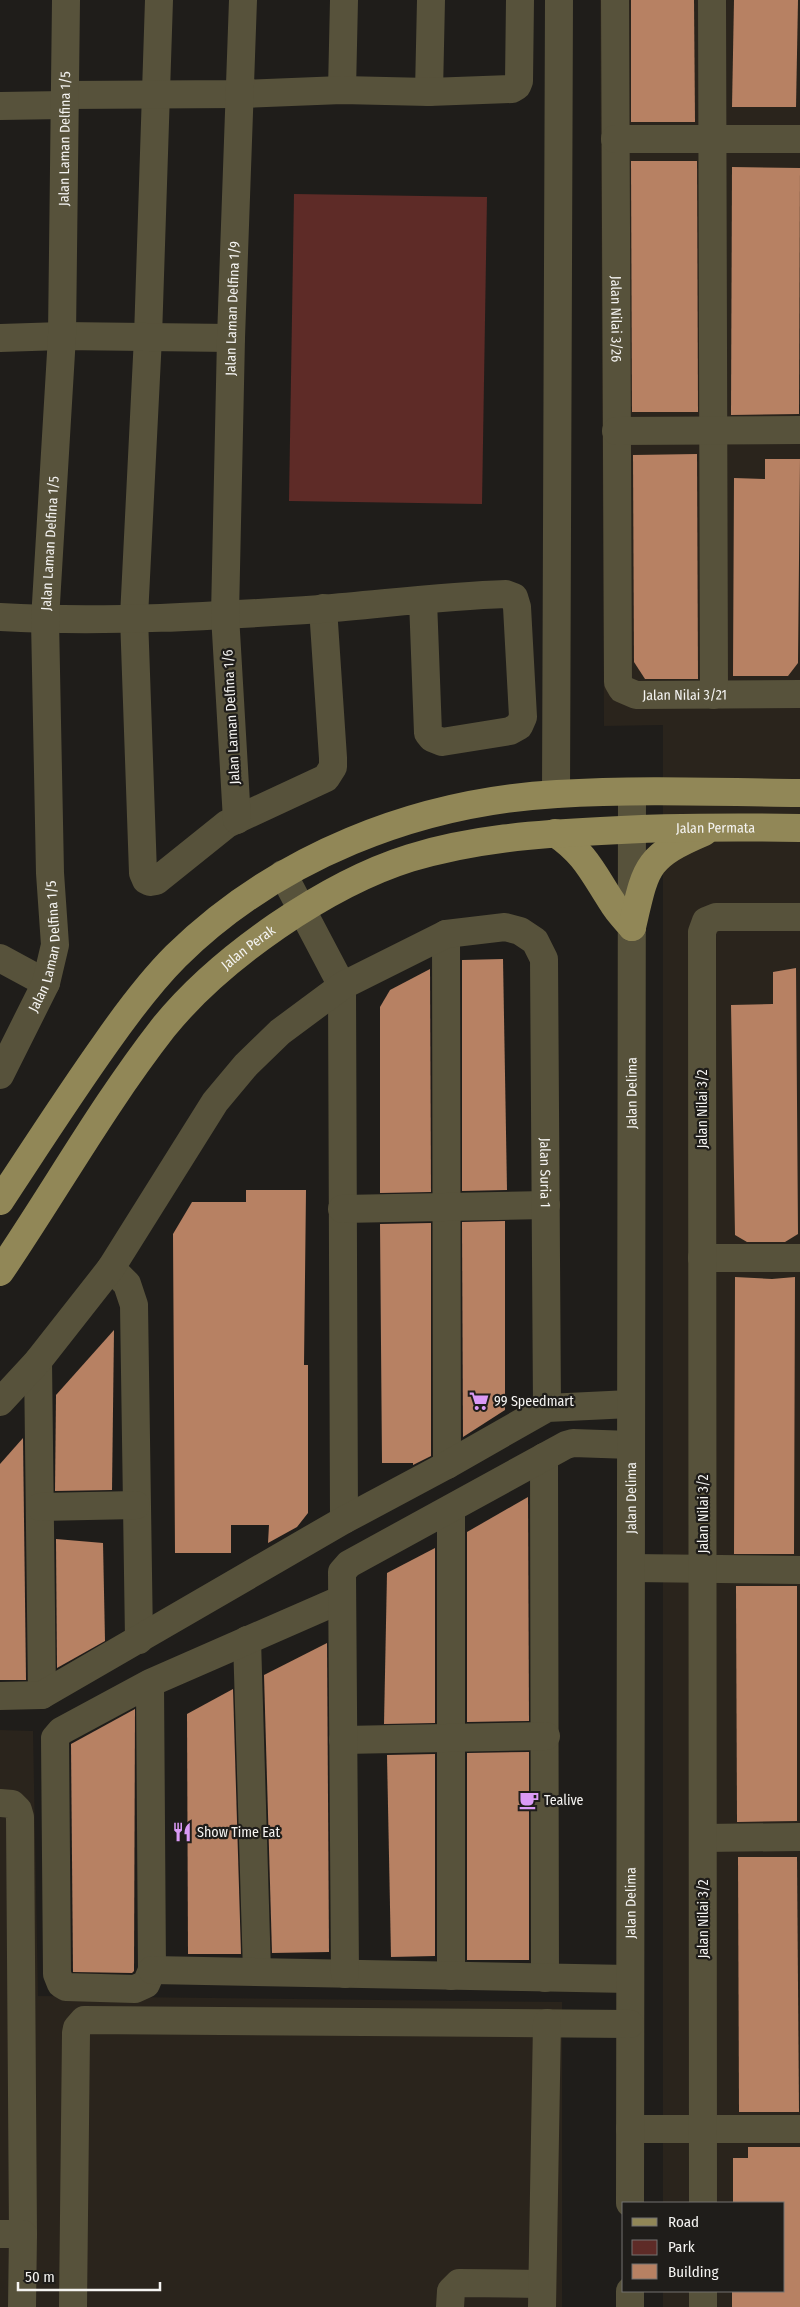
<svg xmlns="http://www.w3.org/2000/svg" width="800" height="2307" font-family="'Fira Sans Condensed',sans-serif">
<rect width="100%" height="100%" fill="#1f1d1a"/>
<!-- built -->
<g fill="#2a241c">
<polygon points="600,0 800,0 800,2307 663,2307 663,2291 784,2291 784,2203 663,2203 663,725 604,726"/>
<polygon points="0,1730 33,1731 38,1996 562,2002 562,2307 0,2307"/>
</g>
<!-- green -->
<polygon fill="#5e2b27" points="294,194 487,197 482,504 289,501"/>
<!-- building -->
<g fill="#b78163">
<polygon points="631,0 694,0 695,122 631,122"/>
<polygon points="734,0 798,0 796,107 732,107"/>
<polygon points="631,161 697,161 698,412 632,412"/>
<polygon points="732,167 800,168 799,414 731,415"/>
<polygon points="697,454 698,679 645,679 634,662 633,455"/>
<polygon points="765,459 800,459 798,663 788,676 733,676 734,478 765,479"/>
<polygon points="503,959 507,1190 462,1191 462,960"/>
<polygon points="796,968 798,1234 785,1242 747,1242 735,1235 731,1005 773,1004 773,972"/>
<polygon points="430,969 431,1192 380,1193 380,1007 390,990"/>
<polygon points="246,1190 306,1190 304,1365 308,1365 308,1513 297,1527 268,1543 269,1525 231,1525 231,1553 175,1553 173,1234 192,1202 246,1202"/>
<polygon points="505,1221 505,1410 463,1437 462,1222"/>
<polygon points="431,1223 431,1456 413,1465 413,1463 382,1463 380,1224"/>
<polygon points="735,1277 772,1279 795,1277 794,1554 734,1554"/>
<polygon points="114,1330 112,1490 55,1491 56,1395"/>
<polygon points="23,1438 26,1680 0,1680 0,1464"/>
<polygon points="528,1497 529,1721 467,1722 467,1532"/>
<polygon points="56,1539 103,1543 105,1641 57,1668"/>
<polygon points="435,1548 435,1723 384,1724 387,1573"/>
<polygon points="736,1586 797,1586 797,1821 737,1822"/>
<polygon points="327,1643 329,1952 272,1953 264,1675"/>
<polygon points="233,1689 241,1954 188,1954 187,1714"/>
<polygon points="135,1709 134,1971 132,1973 73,1972 71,1744"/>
<polygon points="529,1752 529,1960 467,1960 467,1753"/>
<polygon points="435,1754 435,1956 391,1957 387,1755"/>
<polygon points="738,1857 797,1857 799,2112 739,2112"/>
<polygon points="748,2147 800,2147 800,2307 732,2307 732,2291 784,2291 784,2203 733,2203 733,2158 748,2158"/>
</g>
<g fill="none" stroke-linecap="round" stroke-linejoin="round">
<!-- minor -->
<g stroke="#57523b" stroke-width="28">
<polyline points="159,0 148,337 134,617 143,873 146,880 150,882 156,881 227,824 326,778 333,767 333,758 323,608"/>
<path id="s1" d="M615,0L618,682L622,689L636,695L800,694"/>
<polyline points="712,0 714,695"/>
<polyline points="342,90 344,0"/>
<polyline points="429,92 431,0"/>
<polyline points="65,95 240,94 342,90 429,92 512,89 517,86 519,81 520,0"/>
<polyline points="0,106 65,105"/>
<polyline points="615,139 800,139"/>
<polyline points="0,338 62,336 231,338"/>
<polyline points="616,431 800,430"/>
<path d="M0,617C107,623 215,616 321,609C383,604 444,596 506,594L514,597L517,607L523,717L519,726L510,731L442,742L432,738L428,733L423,600"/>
<polyline points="556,794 559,0"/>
<path id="s2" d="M237,820L225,615L231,338L243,0"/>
<polyline points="283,874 342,986 344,1520"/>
<polyline points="446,934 447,1465"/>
<polyline points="0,958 46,983"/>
<path id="s3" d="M0,1075L46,983L55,945L50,873L45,620L62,336L66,0"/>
<polyline points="342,1209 546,1205"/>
<polyline points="702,1258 800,1258"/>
<polyline points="111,1268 127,1284 134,1305 139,1640"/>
<polyline points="38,1361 42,1695"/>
<path id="s4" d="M0,1402L38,1361L111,1268L215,1102L246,1065L280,1032L342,986L446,934L505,927L520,931L535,941L544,959L547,1408"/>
<polyline points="544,1457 545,1978"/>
<polyline points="40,1507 136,1505"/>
<polyline points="451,1509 451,1976"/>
<polyline points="631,1568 800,1570"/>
<polyline points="247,1640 257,1972"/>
<polyline points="150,1683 61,1731 55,1738 57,1974 61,1984 66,1987 135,1989 146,1984 152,1970 150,1683 342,1599"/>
<polyline points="0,1696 42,1695 344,1520 447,1465 547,1408 630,1404"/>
<polyline points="343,1740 546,1736"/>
<polyline points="0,1803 12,1804 18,1810 20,1817 23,2234"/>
<polyline points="703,1838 800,1837"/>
<polyline points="152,1970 630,1979"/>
<polyline points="345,1974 342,1572 349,1564 566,1445 573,1443 631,1445"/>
<polyline points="630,2129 800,2129"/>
<path id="s5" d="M630,2203L632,793"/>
<polyline points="703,2203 702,932 706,921 716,917 800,917"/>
<polyline points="0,2234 23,2234 22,2307"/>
<polyline points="703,2291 703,2307"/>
<polyline points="73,2307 76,2033 77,2028 84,2020 630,2024"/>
<polyline points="450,2307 451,2291 459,2283 542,2284"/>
<polyline points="542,2307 547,2023"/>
<polyline points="630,2307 630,2291"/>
</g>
<!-- major -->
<g stroke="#918757" stroke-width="28">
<path d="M555,833C585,853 593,873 612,902C617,911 625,919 632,927"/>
<path d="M632,927C646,867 645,857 704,832"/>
<path d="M0,1201C35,1148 69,1095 106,1043C127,1013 149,983 176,956C277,857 416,802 557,794C638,789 719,792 800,793"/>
<path id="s6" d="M0,1272C55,1191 103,1105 163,1028C196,987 235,955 277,926C318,898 362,873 410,858C472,839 536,834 601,831C668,827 733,827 800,828"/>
</g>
</g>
<!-- icons -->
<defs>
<symbol id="supermarket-bare" viewBox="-9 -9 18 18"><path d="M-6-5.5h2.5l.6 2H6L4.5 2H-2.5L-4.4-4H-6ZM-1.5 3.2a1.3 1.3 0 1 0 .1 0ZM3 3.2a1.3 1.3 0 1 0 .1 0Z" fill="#da9af6" stroke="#1f1d1a" stroke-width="2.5" paint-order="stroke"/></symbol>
<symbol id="cafe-bare" viewBox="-9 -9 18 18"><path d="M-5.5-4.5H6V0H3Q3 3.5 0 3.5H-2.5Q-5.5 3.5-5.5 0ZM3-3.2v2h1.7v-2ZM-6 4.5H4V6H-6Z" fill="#da9af6" stroke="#1f1d1a" stroke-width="2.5" paint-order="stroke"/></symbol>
<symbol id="restaurant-bare" viewBox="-9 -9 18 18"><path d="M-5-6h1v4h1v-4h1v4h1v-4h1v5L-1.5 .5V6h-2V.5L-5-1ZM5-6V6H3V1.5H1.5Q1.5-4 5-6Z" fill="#da9af6" stroke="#1f1d1a" stroke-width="2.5" paint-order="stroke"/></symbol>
</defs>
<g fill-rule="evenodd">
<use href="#supermarket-bare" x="465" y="1387" width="28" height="28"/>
<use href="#cafe-bare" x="515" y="1786" width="28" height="28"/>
<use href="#restaurant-bare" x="168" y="1818" width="28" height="28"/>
</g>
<g text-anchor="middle" stroke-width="4.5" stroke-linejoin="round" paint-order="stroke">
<!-- street labels -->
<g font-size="14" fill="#f5f4f2" stroke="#1f1d1a">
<text dy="5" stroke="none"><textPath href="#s3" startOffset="949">Jalan Laman Delfina 1/5</textPath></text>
<text dy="5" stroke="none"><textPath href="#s2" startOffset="512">Jalan Laman Delfina 1/9</textPath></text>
<text dy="5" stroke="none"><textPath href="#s1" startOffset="319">Jalan Nilai 3/26</textPath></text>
<text dy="5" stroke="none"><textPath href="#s3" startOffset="544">Jalan Laman Delfina 1/5</textPath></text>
<text dy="5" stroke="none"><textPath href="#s1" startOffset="754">Jalan Nilai 3/21</textPath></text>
<text transform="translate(231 717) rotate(-93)" y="5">Jalan Laman Delfina 1/6</text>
<text dy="5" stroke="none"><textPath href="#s6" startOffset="905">Jalan Permata</textPath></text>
<text dy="5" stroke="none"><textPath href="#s3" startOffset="139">Jalan Laman Delfina 1/5</textPath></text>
<text dy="5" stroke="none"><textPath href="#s6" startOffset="411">Jalan Perak</textPath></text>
<text dy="5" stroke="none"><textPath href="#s5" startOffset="1110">Jalan Delima</textPath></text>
<text transform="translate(702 1109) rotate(-90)" y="5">Jalan Nilai 3/2</text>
<text dy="5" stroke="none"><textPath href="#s4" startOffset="986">Jalan Suria 1</textPath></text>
<text dy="5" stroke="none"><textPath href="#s5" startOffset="705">Jalan Delima</textPath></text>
<text transform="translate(703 1514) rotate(-90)" y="5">Jalan Nilai 3/2</text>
<text dy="5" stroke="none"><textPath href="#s5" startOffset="300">Jalan Delima</textPath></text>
<text transform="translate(703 1919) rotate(-90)" y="5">Jalan Nilai 3/2</text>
</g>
<!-- poi labels -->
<g font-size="14" fill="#f5f4f2" stroke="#1f1d1a" text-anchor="start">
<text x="494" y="1406">99 Speedmart</text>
<text x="544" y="1805">Tealive</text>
<text x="197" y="1837">Show Time Eat</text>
</g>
</g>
<!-- legend -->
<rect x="622" y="2202" width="162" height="90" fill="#1f1d1a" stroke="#757370"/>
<rect x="632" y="2218" width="25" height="8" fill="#918757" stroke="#757370"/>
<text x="668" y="2227" font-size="15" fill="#f5f4f2">Road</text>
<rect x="632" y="2240" width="25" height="15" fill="#5e2b27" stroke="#757370"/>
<text x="668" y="2252" font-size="15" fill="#f5f4f2">Park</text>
<rect x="632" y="2264" width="25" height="15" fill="#b78163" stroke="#757370"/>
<text x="668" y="2277" font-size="15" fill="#f5f4f2">Building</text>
<!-- scale -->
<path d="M18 2282v8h142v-8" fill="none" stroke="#f5f4f2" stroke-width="2.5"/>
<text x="25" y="2282" font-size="15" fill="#f5f4f2" stroke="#1f1d1a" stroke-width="4" paint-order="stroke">50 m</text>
</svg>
